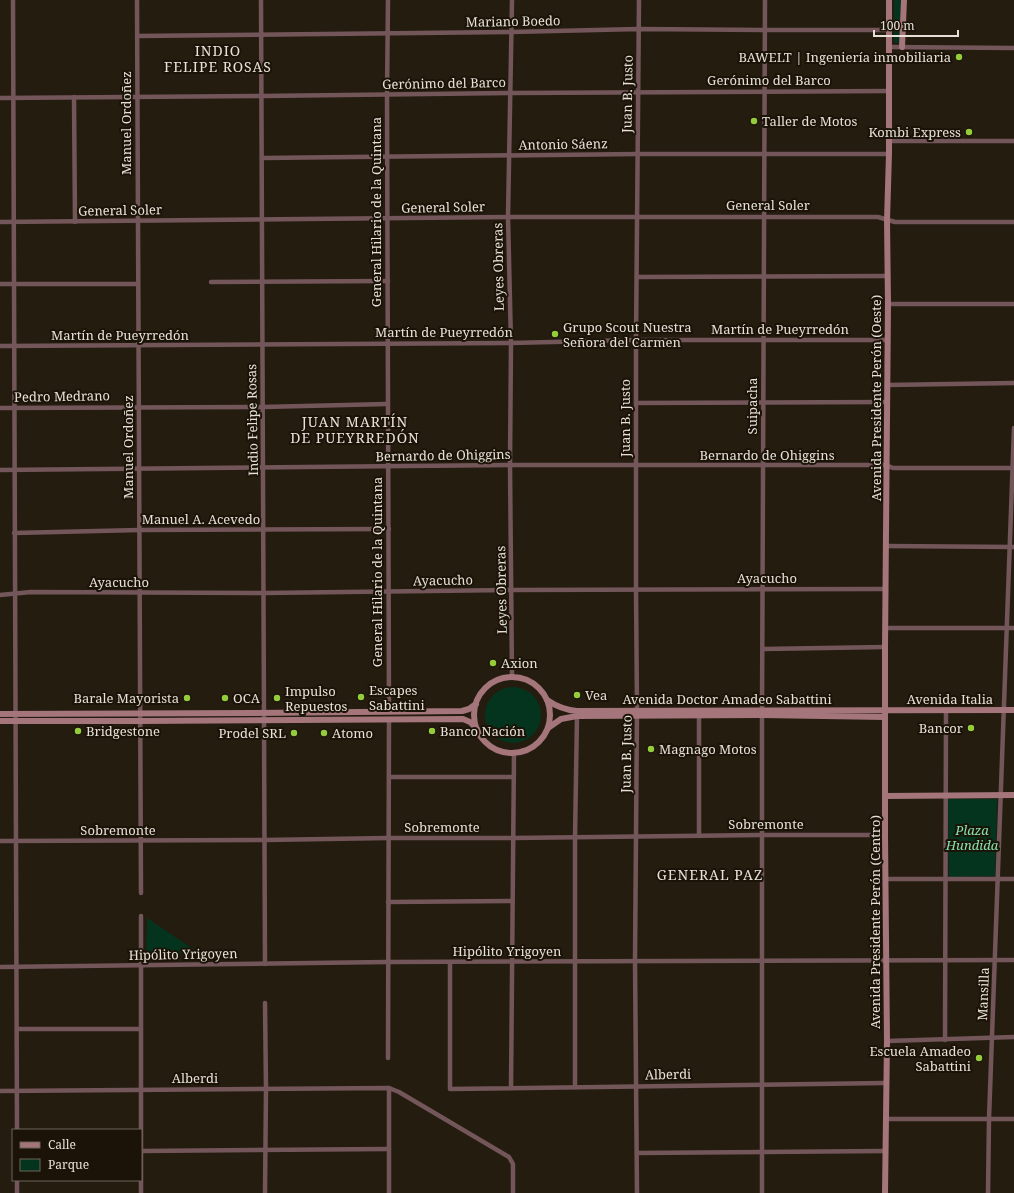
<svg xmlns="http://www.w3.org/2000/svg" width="1014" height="1193" font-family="'Noto Serif',serif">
<rect width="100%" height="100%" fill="#251c10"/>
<!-- park -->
<g fill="#04341d">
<polygon points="894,0 901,0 899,43 894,42"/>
<circle cx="513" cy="715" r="28"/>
<polygon points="948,799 997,799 995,876 949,877"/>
<polygon points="147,918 199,953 146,954"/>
</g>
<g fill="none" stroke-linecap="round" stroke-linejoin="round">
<!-- street -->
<g stroke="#735659" stroke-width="4.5">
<polyline points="13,0 17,1130"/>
<polyline points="137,0 141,893"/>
<polyline points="261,0 265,964"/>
<polyline points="388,0 387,94 389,712"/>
<polyline points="512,0 508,217 511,343 510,465 512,677"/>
<polyline points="137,36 511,32 639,29 764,30 890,30"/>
<polyline points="890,47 1014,48"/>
<polyline points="74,97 75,222"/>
<polyline points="0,98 262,96 511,93 889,91"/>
<polyline points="889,141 1014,141"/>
<polyline points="262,158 638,154 889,154"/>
<polyline points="0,222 508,217 878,217 895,222 1014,222"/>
<polyline points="637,277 888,276"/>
<polyline points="211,282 388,281"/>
<polyline points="0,284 138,284"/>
<polyline points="888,304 1014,304"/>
<polyline points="0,346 511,343 636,340 887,340"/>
<polyline points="887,385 1014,383"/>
<polyline points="636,403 887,402"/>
<polyline points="0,408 263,407 387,404"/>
<polyline points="0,470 510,465 886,465 893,468 1014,468"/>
<polyline points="14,533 139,530 389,529"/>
<polyline points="887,546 1014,547"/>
<polyline points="0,595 31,592 264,593 512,590 886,589"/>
<polyline points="885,628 1014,628"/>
<polyline points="763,649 885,647"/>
<polyline points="389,777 513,777"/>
<polyline points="699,836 699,715"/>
<polyline points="0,841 265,840 388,838 513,838 761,835 885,835"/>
<polyline points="885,879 1014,879"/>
<polyline points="388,902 512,901"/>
<polyline points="450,963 450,1089 885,1083"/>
<polyline points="0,967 387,962 1014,960"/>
<polyline points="18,1029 141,1029"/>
<polyline points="945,1040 946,711"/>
<polyline points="887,1041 1014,1037"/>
<polyline points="388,1058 389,719"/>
<polyline points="575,1087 575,838 577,716"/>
<polyline points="389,1088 389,1193"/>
<polyline points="511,1088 514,753"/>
<polyline points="0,1091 389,1088 399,1092 509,1157 513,1164 513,1193"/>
<polyline points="886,1119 1014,1119"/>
<polyline points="141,1151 389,1149"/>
<polyline points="637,1153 885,1151"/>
<polyline points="17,1193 17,1180"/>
<polyline points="141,1193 141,916"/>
<polyline points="265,1193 266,1089 265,1003"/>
<polyline points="637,1193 635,961 637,710 636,590 636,340 639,0"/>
<polyline points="762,1193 762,715 765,0"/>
<polyline points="988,1193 989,1119 1014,428"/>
</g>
<!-- secondary -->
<g stroke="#a4757a" stroke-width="6">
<polyline points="902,47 904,0"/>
<circle cx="512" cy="715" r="38"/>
<path d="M547,700C557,707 566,710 577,711L1014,710"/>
<polyline points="0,714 253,713 462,711 469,709 476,704"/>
<polyline points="0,721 140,721 463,719 470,722 477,729"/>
<polyline points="548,728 561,719 577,716 762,715 885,717"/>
<polyline points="885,796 1014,795"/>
<polyline points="885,1193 887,1041 885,835 885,647 888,304 887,220 889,154 889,0"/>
</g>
</g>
<!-- markers -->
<g fill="#94cc3c" stroke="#1b1307" stroke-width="1.5">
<circle cx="959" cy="57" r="4"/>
<circle cx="754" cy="121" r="4"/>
<circle cx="969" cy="132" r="4"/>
<circle cx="555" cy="334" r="4"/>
<circle cx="493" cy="663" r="4"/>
<circle cx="577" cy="695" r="4"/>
<circle cx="361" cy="697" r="4"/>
<circle cx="187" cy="698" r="4"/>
<circle cx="225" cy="698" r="4"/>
<circle cx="277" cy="698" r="4"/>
<circle cx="971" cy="728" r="4"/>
<circle cx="78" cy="731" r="4"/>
<circle cx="432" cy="731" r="4"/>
<circle cx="294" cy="733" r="4"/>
<circle cx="324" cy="733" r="4"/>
<circle cx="651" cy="749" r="4"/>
<circle cx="979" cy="1058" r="4"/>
</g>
<g text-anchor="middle" stroke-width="4" stroke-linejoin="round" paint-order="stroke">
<!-- street labels -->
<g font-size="13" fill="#e6e0d8" stroke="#1b1307">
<text transform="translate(513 21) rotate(-1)" y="5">Mariano Boedo</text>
<text x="769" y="85">Gerónimo del Barco</text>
<text transform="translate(444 83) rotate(-1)" y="5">Gerónimo del Barco</text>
<text transform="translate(627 94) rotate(-89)" y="5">Juan B. Justo</text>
<text transform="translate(126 123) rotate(-90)" y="5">Manuel Ordoñez</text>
<text transform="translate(563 144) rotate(-1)" y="5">Antonio Sáenz</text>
<text x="768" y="210">General Soler</text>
<text transform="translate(443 207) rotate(-1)" y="5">General Soler</text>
<text transform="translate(120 210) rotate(-1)" y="5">General Soler</text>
<text transform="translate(376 212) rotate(-90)" y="5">General Hilario de la Quintana</text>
<text transform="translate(498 267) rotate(-91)" y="5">Leyes Obreras</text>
<text x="780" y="334">Martín de Pueyrredón</text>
<text x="444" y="337">Martín de Pueyrredón</text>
<text x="120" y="340">Martín de Pueyrredón</text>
<text transform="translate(62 396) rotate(-1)" y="5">Pedro Medrano</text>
<text transform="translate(876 398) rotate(-90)" y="5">Avenida Presidente Perón (Oeste)</text>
<text transform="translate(752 406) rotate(-90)" y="5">Suipacha</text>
<text transform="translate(625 418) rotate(-90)" y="5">Juan B. Justo</text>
<text transform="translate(252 420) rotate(-91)" y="5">Indio Felipe Rosas</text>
<text transform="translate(128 447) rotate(-90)" y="5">Manuel Ordoñez</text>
<text transform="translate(443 455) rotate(-1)" y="5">Bernardo de Ohiggins</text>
<text x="767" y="460">Bernardo de Ohiggins</text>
<text x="201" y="524">Manuel A. Acevedo</text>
<text transform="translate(377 572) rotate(-90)" y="5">General Hilario de la Quintana</text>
<text x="767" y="583">Ayacucho</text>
<text transform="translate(443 580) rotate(-1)" y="5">Ayacucho</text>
<text x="119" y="587">Ayacucho</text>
<text transform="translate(501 590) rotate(-91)" y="5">Leyes Obreras</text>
<text x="727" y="704">Avenida Doctor Amadeo Sabattini</text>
<text x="950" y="704">Avenida Italia</text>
<text transform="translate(626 754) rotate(-89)" y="5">Juan B. Justo</text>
<text x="766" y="829">Sobremonte</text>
<text x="442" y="832">Sobremonte</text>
<text x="118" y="835">Sobremonte</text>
<text transform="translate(875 922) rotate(-90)" y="5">Avenida Presidente Perón (Centro)</text>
<text x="507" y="956">Hipólito Yrigoyen</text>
<text transform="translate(183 954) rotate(-1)" y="5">Hipólito Yrigoyen</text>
<text transform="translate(983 994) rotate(-88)" y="5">Mansilla</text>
<text transform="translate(668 1074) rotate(-1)" y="5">Alberdi</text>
<text x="195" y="1083">Alberdi</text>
</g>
<!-- poi labels -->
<g font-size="13" fill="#e6e0d8" stroke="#1b1307" text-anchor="start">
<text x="951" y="62" text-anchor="end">BAWELT | Ingeniería inmobiliaria</text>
<text x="762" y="126">Taller de Motos</text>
<text x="961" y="137" text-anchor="end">Kombi Express</text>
<text x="563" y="332">Grupo Scout Nuestra<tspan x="563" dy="15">Señora del Carmen</tspan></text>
<text x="501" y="668">Axion</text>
<text x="369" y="695">Escapes<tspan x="369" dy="15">Sabattini</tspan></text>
<text x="285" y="696">Impulso<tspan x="285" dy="15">Repuestos</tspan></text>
<text x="585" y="700">Vea</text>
<text x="179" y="703" text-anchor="end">Barale Mayorista</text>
<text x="233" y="703">OCA</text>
<text x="963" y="733" text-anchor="end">Bancor</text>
<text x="86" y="736">Bridgestone</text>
<text x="440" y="736">Banco Nación</text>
<text x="286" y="738" text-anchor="end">Prodel SRL</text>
<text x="332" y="738">Atomo</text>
<text x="659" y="754">Magnago Motos</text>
<text x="971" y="1056" text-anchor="end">Escuela Amadeo<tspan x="971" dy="15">Sabattini</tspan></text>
</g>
<!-- park labels -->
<g font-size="13" font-style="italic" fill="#85e1ab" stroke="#1b1307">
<text x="972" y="835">Plaza<tspan x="972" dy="15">Hundida</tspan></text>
</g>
<!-- neighbourhood labels -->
<g font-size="14" letter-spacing="1" fill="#e6e0d8" stroke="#1b1307">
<text x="218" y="56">INDIO<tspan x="218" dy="16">FELIPE ROSAS</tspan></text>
<text x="355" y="427">JUAN MARTÍN<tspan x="355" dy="16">DE PUEYRREDÓN</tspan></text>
<text x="710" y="880">GENERAL PAZ</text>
</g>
</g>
<!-- legend -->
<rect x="12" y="1129" width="130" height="52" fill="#1b1307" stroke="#6c655b"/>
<rect x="20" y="1142" width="20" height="6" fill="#a4757a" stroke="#6c655b"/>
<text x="48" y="1149" font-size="12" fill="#e6e0d8">Calle</text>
<rect x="20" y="1159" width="20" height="12" fill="#04341d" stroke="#6c655b"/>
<text x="48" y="1169" font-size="12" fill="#e6e0d8">Parque</text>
<!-- scale -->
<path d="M874 30v6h84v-6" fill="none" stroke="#e6e0d8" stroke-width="2"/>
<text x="880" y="30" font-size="12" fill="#e6e0d8" stroke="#1b1307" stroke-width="3" paint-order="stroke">100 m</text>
</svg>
